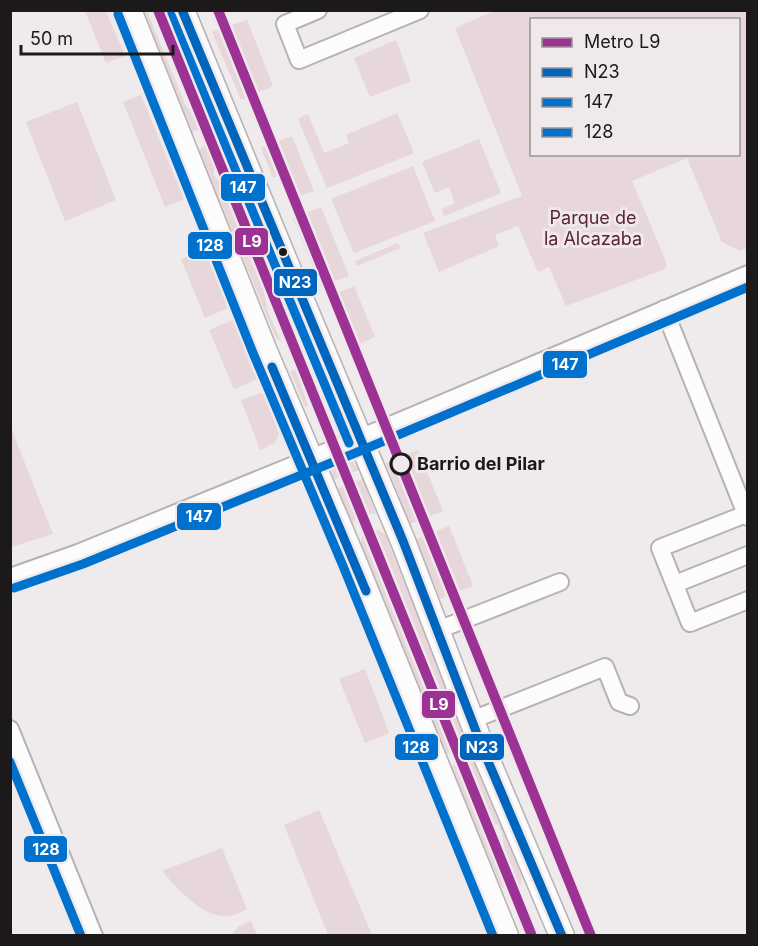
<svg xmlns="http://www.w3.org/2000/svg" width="758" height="946" font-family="Inter,sans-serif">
<rect width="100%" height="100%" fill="#efeaec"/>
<!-- green -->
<g fill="#e7d6da" fill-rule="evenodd">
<polygon points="85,11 106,11 125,56 106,63"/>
<polygon points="142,11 147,11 185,104 201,128 192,132"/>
<polygon points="166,11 170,11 216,123 211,125 194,95 178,39"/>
<path d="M494,11H747V248L740,251L722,242L687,158L632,181L667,264L665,269L566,306L549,267L538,272L518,226L495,235L499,246L439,272L423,233L522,196L455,28ZM532,20H738V154H532Z"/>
<polygon points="247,20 273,86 241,100 212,32"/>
<polygon points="396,40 411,81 370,97 354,58"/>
<polygon points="141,95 184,199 165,207 123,102"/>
<polygon points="77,102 116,200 65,221 26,122"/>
<polygon points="397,113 414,153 327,188 298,119 308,114 324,153 349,143 346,135"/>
<polygon points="292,136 314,191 295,198 285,173 273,178 261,148"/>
<polygon points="479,139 501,193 444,216 442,209 455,203 449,187 435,193 422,162"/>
<polygon points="223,140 300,330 297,335 287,332 280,316 267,255 249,220 219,141"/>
<polygon points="206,145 218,161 213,174 225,190 242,238 255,251 268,312 282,343 275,336 200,154 199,150"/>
<polygon points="413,166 435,221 354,253 331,199"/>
<polygon points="321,207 349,276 321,287 293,218"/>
<polygon points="398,243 400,248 357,266 355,261"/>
<polygon points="205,250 228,308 205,318 181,259"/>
<polygon points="354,286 375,337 347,349 326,298"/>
<polygon points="233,320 258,379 234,389 209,330"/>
<polygon points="313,362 328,397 323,399 310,363"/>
<polygon points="296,370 308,406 305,407 290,371"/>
<polygon points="264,392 279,434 275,443 260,450 241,400"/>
<polygon points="11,428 53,534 11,547 10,547"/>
<polygon points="418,450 443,511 410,524 386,463"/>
<polygon points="343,457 352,460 359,470 333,480 331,467 338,458"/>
<path d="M363,479L376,514C364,513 358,515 351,525L336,489Z"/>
<polygon points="449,526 473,586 440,599 416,539"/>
<polygon points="370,530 378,530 385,534 470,745 445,755 360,545 362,537"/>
<polygon points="365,669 389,733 365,743 339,679"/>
<polygon points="476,757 522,872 521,886 507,869 502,834 498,824 486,829 485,836 507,891 501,886 450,767"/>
<polygon points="319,810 372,935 328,935 284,825"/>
<path d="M222,848L247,909C242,911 238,914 233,915C205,922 178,889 162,871Z"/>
<polygon points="251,921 257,935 231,935 238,927"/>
</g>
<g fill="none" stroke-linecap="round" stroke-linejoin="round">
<defs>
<g id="street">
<polyline points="318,10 285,24 299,60 420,10"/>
<polyline points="664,309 746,514"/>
<polyline points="748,517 746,514 660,548 690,623 748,600"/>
<polyline points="10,577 78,553 360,438 748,274"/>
<polyline points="675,584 748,555"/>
<polyline points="438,630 560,582"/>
<polyline points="472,720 605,667 619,702 630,706"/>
<polyline points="10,729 94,936"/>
</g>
<g id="secondary">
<polyline points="129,10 264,349 354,561 506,936"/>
<polyline points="182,10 281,251 403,541 482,747 562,936"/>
</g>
</defs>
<!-- street casing -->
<use href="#street" stroke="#b6b2b3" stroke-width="20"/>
<!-- secondary casing -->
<use href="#secondary" stroke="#b6b2b3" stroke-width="27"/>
<!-- street -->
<use href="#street" stroke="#fdfcfc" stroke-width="16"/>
<!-- secondary -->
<use href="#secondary" stroke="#fdfcfc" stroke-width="24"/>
<defs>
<g id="bus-1">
<polyline points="182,10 403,541 482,747 562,936"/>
<polyline points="272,367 366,591"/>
</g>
<g id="bus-2">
<polyline points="171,15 349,443"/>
<polyline points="14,588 83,564 365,449 748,287"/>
</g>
<g id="bus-3">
<polyline points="118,14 253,353 343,566 493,936"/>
<polyline points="10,762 81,936"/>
</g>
</defs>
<!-- bus-1 casing -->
<use href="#bus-1" stroke="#f0e9eb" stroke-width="14"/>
<!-- bus-2 casing -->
<use href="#bus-2" stroke="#f0e9eb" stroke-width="14"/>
<!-- bus-3 casing -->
<use href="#bus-3" stroke="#f0e9eb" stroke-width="14"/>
<!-- bus-1 -->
<use href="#bus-1" stroke="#0065bd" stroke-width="9"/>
<!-- bus-2 -->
<use href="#bus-2" stroke="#0072ce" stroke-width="9"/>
<!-- bus-3 -->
<use href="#bus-3" stroke="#0072ce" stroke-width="9"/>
<defs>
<g id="metro-1">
<polyline points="158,10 532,936"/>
<polyline points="218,10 591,936"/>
</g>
</defs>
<!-- metro-1 casing -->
<use href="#metro-1" stroke="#f0e9eb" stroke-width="15"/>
<!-- metro-1 -->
<use href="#metro-1" stroke="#9c3293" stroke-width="10"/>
</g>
<!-- markers -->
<circle fill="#1b1919" stroke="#f0e9eb" stroke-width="2" cx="283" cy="252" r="5"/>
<circle fill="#f0e9eb" stroke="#1b1919" stroke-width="3" cx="401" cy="464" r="10"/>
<g text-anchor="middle" stroke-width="6" stroke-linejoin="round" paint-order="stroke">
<!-- park labels -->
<g font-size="18" fill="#5a2436" stroke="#f0e9eb">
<text x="593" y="224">Parque de<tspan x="593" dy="21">la Alcazaba</tspan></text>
</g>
<!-- stop labels -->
<g font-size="18" font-weight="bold" fill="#1b1919" stroke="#f0e9eb" text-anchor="start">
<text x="417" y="470">Barrio del Pilar</text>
</g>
</g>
<g stroke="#f0e9eb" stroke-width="2">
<rect x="220" y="173" width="46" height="29" rx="6" fill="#0072ce"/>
<rect x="234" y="227" width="35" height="29" rx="6" fill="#9c3293"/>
<rect x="187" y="231" width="46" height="29" rx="6" fill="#0072ce"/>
<rect x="273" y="268" width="45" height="29" rx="6" fill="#0065bd"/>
<rect x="542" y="350" width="46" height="29" rx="6" fill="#0072ce"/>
<rect x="176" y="502" width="46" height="29" rx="6" fill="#0072ce"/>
<rect x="421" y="690" width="35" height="29" rx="6" fill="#9c3293"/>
<rect x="459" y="733" width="46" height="28" rx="6" fill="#0065bd"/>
<rect x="394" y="733" width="45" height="28" rx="6" fill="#0072ce"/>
<rect x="23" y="835" width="45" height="28" rx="6" fill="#0072ce"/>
</g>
<g font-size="16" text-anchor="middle" font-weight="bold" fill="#fff">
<text x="243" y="193">147</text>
<text x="252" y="247">L9</text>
<text x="210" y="251">128</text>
<text x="295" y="288">N23</text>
<text x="565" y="370">147</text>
<text x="199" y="522">147</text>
<text x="439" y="710">L9</text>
<text x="482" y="753">N23</text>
<text x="416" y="753">128</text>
<text x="46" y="855">128</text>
</g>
<!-- border -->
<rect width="758" height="946" fill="none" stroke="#1b1919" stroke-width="24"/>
<!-- legend -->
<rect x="530" y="18" width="210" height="138" fill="#f0e9eb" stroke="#9b9697" stroke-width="1.5"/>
<rect x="542" y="38" width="30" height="9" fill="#9c3293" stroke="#9b9697" stroke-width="1.5"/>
<text x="584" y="48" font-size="18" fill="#1b1919">Metro L9</text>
<rect x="542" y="68" width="30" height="9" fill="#0065bd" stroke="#9b9697" stroke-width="1.5"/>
<text x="584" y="78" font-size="18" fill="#1b1919">N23</text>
<rect x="542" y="98" width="30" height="9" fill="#0072ce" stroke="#9b9697" stroke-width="1.5"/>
<text x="584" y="108" font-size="18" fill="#1b1919">147</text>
<rect x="542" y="128" width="30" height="9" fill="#0072ce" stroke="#9b9697" stroke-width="1.5"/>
<text x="584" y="138" font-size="18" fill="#1b1919">128</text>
<!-- scale -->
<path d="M21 45v9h152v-9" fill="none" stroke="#1b1919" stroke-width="3"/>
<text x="30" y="45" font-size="18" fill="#1b1919" stroke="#f0e9eb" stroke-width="4.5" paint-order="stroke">50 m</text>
</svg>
